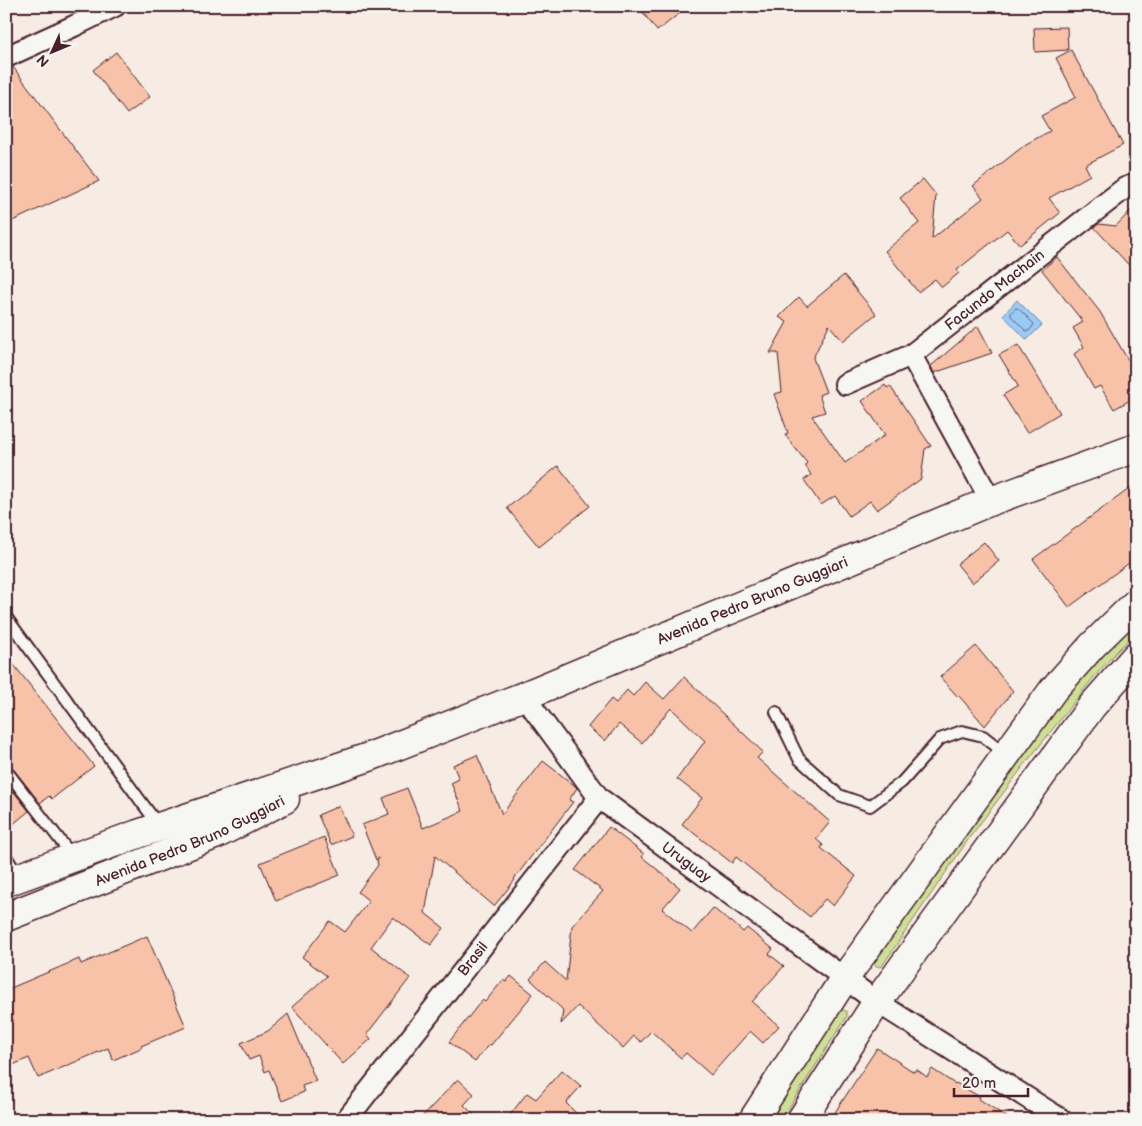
<svg xmlns="http://www.w3.org/2000/svg" width="1142" height="1126" font-family="'Balsamiq Sans',sans-serif">
<rect width="100%" height="100%" fill="#f6ece3"/>
<filter id="ink" filterUnits="userSpaceOnUse"><feTurbulence type="fractalNoise" baseFrequency=".02" numOctaves="2"/><feDisplacementMap in="SourceGraphic" scale="10" xChannelSelector="R" yChannelSelector="G"/><feConvolveMatrix kernelMatrix="1 2 1 2 8 2 1 2 1" color-interpolation-filters="sRGB"/></filter>
<g filter="url(#ink)">
<!-- green -->
<g fill="#cde095" stroke="#8c8060">
<polygon points="1136,618 1136,633 1120,648 1093,678 1022,768 970,837 882,966 879,967 875,965 874,960 964,833 1084,671"/>
<polygon points="842,1009 846,1011 847,1013 847,1016 781,1120 769,1120 838,1011"/>
</g>
<!-- water -->
<polygon fill="#9acaf6" stroke="#7a86a5" points="1017,300 1042,325 1027,340 1003,315"/>
<g fill="none" stroke-linecap="round" stroke-linejoin="round">
<!-- shore -->
<polygon stroke="#6a637c" stroke-width="1" points="1016,308 1019,309 1034,324 1033,326 1029,331 1026,331 1011,316 1011,313"/>
</g>
<!-- building -->
<g fill="#f7c2a8" stroke="#4a1f2b">
<polygon points="638,6 689,6 657,31"/>
<polygon points="1067,27 1068,50 1035,52 1034,28"/>
<polygon points="1071,50 1123,145 1085,165 1090,175 1049,198 1060,213 1020,245 1007,230 957,270 959,273 942,287 935,279 918,292 885,251 919,223 900,198 923,179 936,195 932,239 983,198 973,186 1026,144 1050,131 1041,116 1076,97 1056,58"/>
<polygon points="116,52 150,97 127,114 93,70"/>
<polygon points="13,67 99,181 6,224 6,69"/>
<polygon points="1136,205 1136,273 1094,227 1099,224 1116,226"/>
<polygon points="1057,257 1100,312 1128,360 1129,359 1136,371 1136,397 1114,409 1100,386 1094,389 1074,354 1084,347 1073,328 1083,322 1042,270"/>
<polygon points="844,275 876,314 843,341 829,325 813,358 826,392 819,395 825,412 812,416 845,463 885,435 862,401 885,385 887,388 890,386 931,446 925,449 921,479 877,510 870,501 849,516 835,496 821,505 804,480 811,475 805,465 807,463 785,435 788,433 774,394 782,392 778,353 770,353 787,322 779,317 799,297 807,306"/>
<polygon points="978,326 992,353 934,373 931,366"/>
<polygon points="1018,345 1060,413 1027,433 1003,395 1018,386 999,355"/>
<polygon points="558,466 590,506 539,547 507,508"/>
<polygon points="1136,484 1136,558 1069,607 1033,559"/>
<polygon points="984,542 999,561 972,583 957,564"/>
<polygon points="976,646 1013,691 985,726 959,696 958,697 940,677"/>
<polygon points="6,655 94,766 52,799 49,796 40,803 11,766 6,763"/>
<polygon points="684,677 763,752 757,758 830,822 816,839 823,845 821,848 856,876 833,906 825,899 810,917 736,857 732,863 682,824 702,798 677,779 705,741 671,708 642,743 619,724 605,741 588,727 611,699 616,703 627,690 633,696 645,682 664,699"/>
<polygon points="477,755 502,814 543,761 574,785 577,788 569,800 573,802 514,879 515,880 494,906 435,856 425,913 444,928 431,945 393,917 371,947 410,978 367,1034 371,1039 343,1064 292,1007 327,976 302,957 330,921 345,932 369,901 358,892 378,865 377,861 379,858 376,860 362,825 389,814 383,798 407,788 423,828 463,811 451,783 459,779 453,765"/>
<polygon points="6,782 29,811 6,830"/>
<polygon points="339,806 352,836 331,845 318,815"/>
<polygon points="609,827 644,854 642,857 680,888 662,909 692,933 713,908 730,922 731,921 743,932 747,928 773,949 769,954 784,966 752,1002 779,1026 763,1043 750,1031 711,1075 686,1053 681,1058 651,1031 641,1042 634,1036 623,1048 578,1006 561,1024 563,1010 530,979 545,962 566,981 572,926 603,891 575,870"/>
<polygon points="324,837 340,875 276,901 260,863"/>
<polygon points="147,936 186,1027 141,1046 141,1048 113,1060 108,1048 38,1078 29,1058 6,1068 6,990 79,959 81,964"/>
<polygon points="511,976 533,994 491,1045 489,1044 475,1062 449,1042 482,1000 485,1002 503,980 506,982"/>
<polygon points="288,1014 316,1081 302,1086 304,1092 282,1101 269,1070 265,1072 259,1056 249,1060 241,1043 268,1031"/>
<polygon points="877,1048 914,1072 916,1069 927,1077 932,1069 955,1084 956,1083 980,1097 979,1099 1011,1120 830,1120"/>
<polygon points="562,1070 581,1086 566,1103 583,1120 506,1120 527,1093 536,1099"/>
<polygon points="458,1079 474,1094 464,1105 479,1120 419,1120"/>
</g>
<g fill="none" stroke-linecap="round" stroke-linejoin="round">
<defs>
<g id="service">
<polyline points="6,617 159,826"/>
<polyline points="776,712 799,759 839,795 870,806 902,782 940,739 962,731 983,736 1006,754"/>
<polyline points="6,770 73,857"/>
<polyline points="6,856 18,876"/>
</g>
<g id="minor">
<polyline points="6,57 74,26 115,6"/>
<polyline points="911,355 991,501"/>
<path id="s1" d="M845,384L911,355L1125,188L1136,184"/>
<path id="s2" d="M524,696L599,798L877,1002L1062,1120"/>
<path id="s3" d="M346,1120L599,798"/>
</g>
<g id="primary">
<path id="s4" d="M6,882L138,834L369,757L524,696L991,501L1136,448"/>
<path id="s5" d="M6,917L217,834L285,799"/>
<polyline points="753,1120 844,979 1053,690 1092,646 1136,603"/>
<polyline points="801,1120 877,1002 1092,706 1136,656"/>
</g>
</defs>
<!-- service casing -->
<use href="#service" stroke="#4a1f2b" stroke-width="14"/>
<!-- minor casing -->
<use href="#minor" stroke="#4a1f2b" stroke-width="24"/>
<!-- primary casing -->
<use href="#primary" stroke="#4a1f2b" stroke-width="31"/>
<!-- service -->
<use href="#service" stroke="#f6f6f2" stroke-width="10"/>
<!-- minor -->
<use href="#minor" stroke="#f6f6f2" stroke-width="20"/>
<!-- primary -->
<use href="#primary" stroke="#f6f6f2" stroke-width="28"/>
</g>
</g>
<g text-anchor="middle" stroke-width="4" stroke-linejoin="round" paint-order="stroke">
<!-- street labels -->
<g font-size="15" fill="#4a1f2b" stroke="#f6f6f2">
<text dy="5" stroke="none"><textPath href="#s1" startOffset="178">Facundo Machain</textPath></text>
<text dy="5" stroke="none"><textPath href="#s4" startOffset="798">Avenida Pedro Bruno Guggiari</textPath></text>
<text dy="5" stroke="none"><textPath href="#s5" startOffset="199">Avenida Pedro Bruno Guggiari</textPath></text>
<text dy="5" stroke="none"><textPath href="#s2" startOffset="235">Uruguay</textPath></text>
<text dy="5" stroke="none"><textPath href="#s3" startOffset="205">Brasil</textPath></text>
</g>
</g>
<!-- margin -->
<rect width="1142" height="1126" fill="none" stroke="#f6f6f2" stroke-width="25"/>
<rect x="12" y="12" width="1117" height="1101" fill="none" stroke="#4a1f2b" stroke-width="2" filter="url(#ink)"/>
<!-- north arrow -->
<g transform="translate(52 52) rotate(226)" stroke="#f6f6f2" stroke-width="4" paint-order="stroke">
<path d="M0-4L9 19L0 12L-9 19Z" fill="#4a1f2b"/>
<text y="-8" font-size="14" font-weight="bold" text-anchor="middle" fill="#4a1f2b">N</text>
</g>
<!-- scale -->
<path d="M954 1088v8h74v-8" fill="none" stroke="#4a1f2b" stroke-width="2.5"/>
<text x="962" y="1088" font-size="15" fill="#4a1f2b" stroke="#f6f6f2" stroke-width="4" paint-order="stroke">20 m</text>
</svg>
